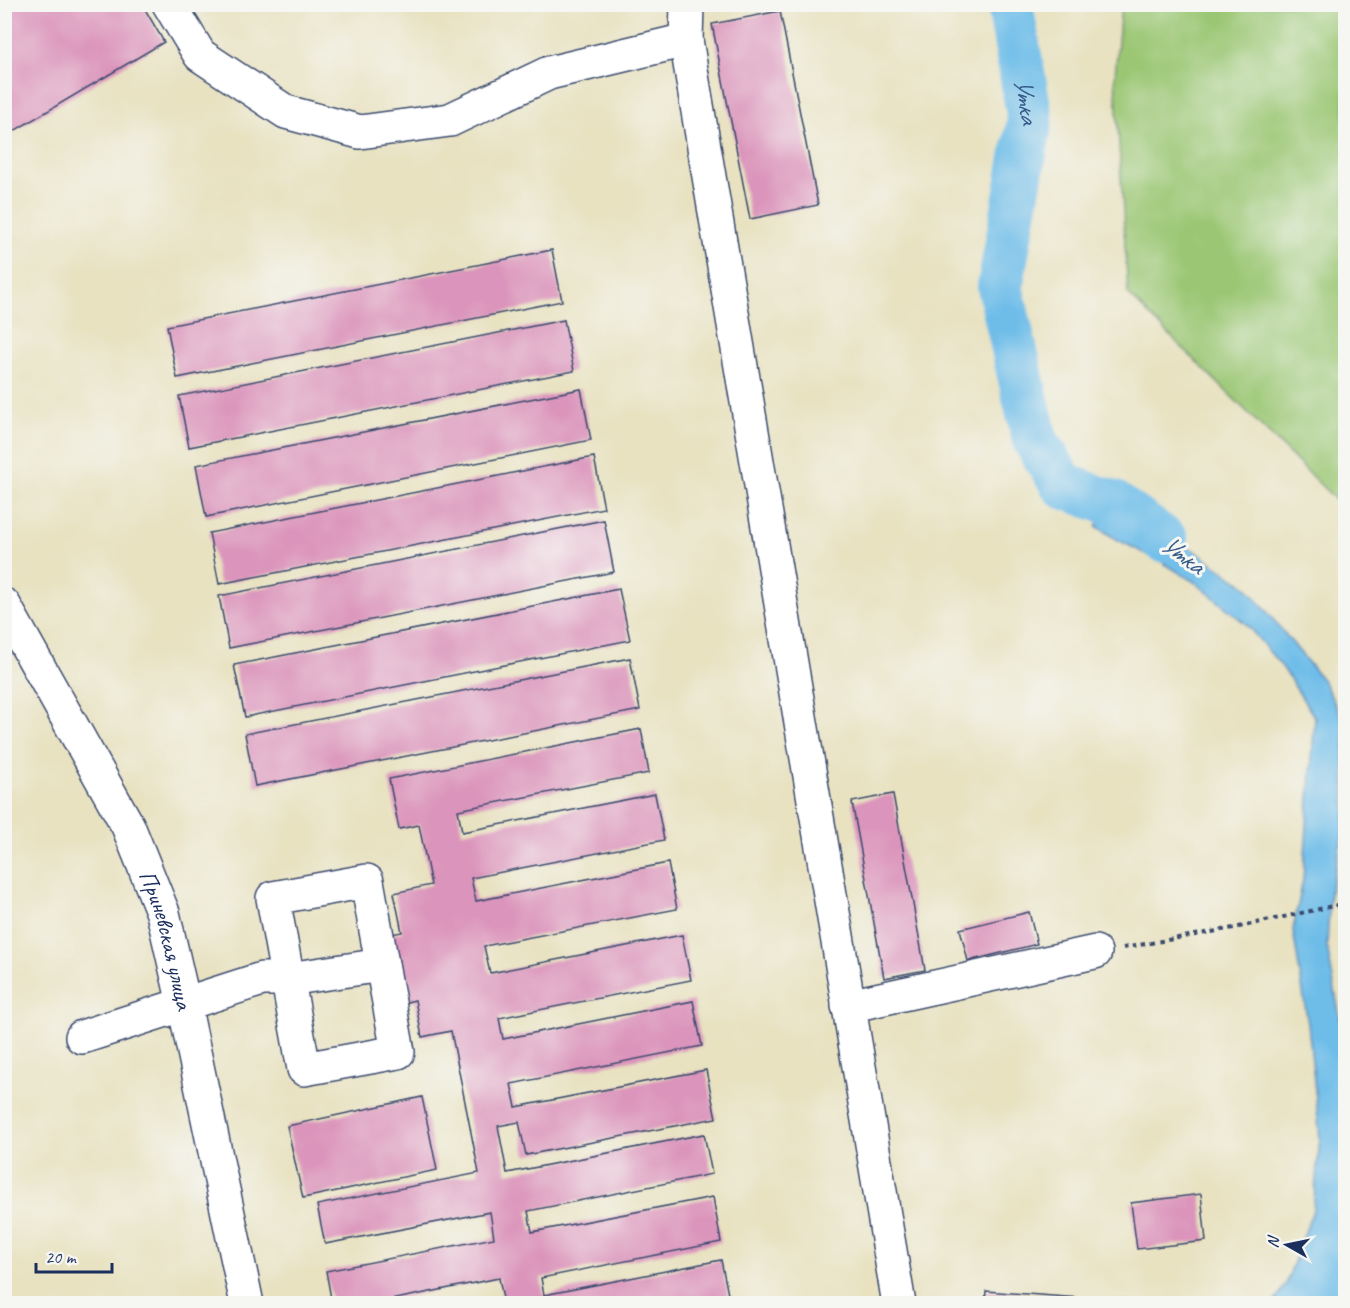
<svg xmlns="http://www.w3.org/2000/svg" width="1350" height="1308" font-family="Caveat,sans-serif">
<rect width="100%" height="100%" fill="#f6f6f2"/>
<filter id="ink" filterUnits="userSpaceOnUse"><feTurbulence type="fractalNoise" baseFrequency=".0167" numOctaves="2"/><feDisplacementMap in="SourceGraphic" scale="12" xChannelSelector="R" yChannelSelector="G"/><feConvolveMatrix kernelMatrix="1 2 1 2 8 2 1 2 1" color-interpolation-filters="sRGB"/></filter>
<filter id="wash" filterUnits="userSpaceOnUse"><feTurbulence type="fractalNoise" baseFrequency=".008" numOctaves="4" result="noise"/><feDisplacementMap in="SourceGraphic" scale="24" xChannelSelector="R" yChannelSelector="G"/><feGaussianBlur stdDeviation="1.35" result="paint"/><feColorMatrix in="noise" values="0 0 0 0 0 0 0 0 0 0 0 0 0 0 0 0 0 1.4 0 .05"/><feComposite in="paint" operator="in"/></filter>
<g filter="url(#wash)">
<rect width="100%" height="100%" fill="#e8e2c1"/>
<!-- green -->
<polygon fill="#9bc775" stroke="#5b7b6a" stroke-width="1.5" points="1121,5 1345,5 1345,509 1128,294 1115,77"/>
<!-- water -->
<polygon fill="#6ebde9" stroke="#4476a4" stroke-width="1.5" points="1124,496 1170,534 1247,587 1324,682 1344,723 1345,825 1330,891 1327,946 1345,1047 1346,1270 1337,1303 1274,1303 1286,1284 1313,1210 1320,1138 1308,1024 1293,930 1303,880 1315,718 1283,668 1247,625 1196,583 1162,562 1116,539 1096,526 1114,504"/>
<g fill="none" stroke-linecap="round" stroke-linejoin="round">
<!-- river -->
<path stroke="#6ebde9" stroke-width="46" id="s1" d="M1010,4L1030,119L1000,287L1035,440L1064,486L1114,504L1165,540"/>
</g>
<g id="blocks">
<!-- building -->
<g fill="#db94bb">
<polygon points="4,4 142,4 164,42 4,137"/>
<polygon points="780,11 818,205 750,219 712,24"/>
<polygon points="552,250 562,301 177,378 167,326"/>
<polygon points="564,320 574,371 189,447 179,396"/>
<polygon points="581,389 591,440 206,517 196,465"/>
<polygon points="594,457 604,508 219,584 209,533"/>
<polygon points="604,520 614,572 229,648 219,596"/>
<polygon points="619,589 630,640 245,717 234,665"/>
<polygon points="630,658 640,710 255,786 245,734"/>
<polygon points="641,729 649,773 458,810 462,832 655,794 664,840 471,878 476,901 668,863 677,909 484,946 490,973 682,935 691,980 499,1018 503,1039 693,1001 702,1046 511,1084 516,1107 706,1070 716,1118 526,1155 519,1122 498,1126 507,1173 704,1134 712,1174 528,1211 532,1232 713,1197 721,1242 541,1278 544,1295 721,1260 730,1304 504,1304 499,1278 371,1304 332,1304 326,1271 494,1238 490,1212 325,1244 317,1205 479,1173 451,1031 422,1037 415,1000 399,1004 386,935 402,932 394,893 431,885 419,825 399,829 389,779"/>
<polygon points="893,794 925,970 884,978 852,802"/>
<polygon points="1029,912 1037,944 968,961 960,929"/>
<polygon points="422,1097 437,1170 303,1198 287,1126"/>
<polygon points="1201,1194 1206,1241 1137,1249 1131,1203"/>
<polygon points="986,1291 1135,1302 1135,1304 985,1304"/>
</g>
</g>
</g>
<g filter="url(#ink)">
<use href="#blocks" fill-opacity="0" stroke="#3a4a6d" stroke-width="1.5"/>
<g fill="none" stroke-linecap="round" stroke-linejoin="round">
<defs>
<g id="minor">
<polyline points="169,4 200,55 286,112 360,132 450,120 549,73 686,40"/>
<polyline points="687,4 686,40 899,1304"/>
<path id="s2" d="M4,605L128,826L163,913L184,1004L247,1304"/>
<polygon points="367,881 398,1052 304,1069 273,898"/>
<polyline points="848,1006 1095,952"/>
<polyline points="82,1037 262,979 288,979 382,965"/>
</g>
</defs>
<!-- minor casing -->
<use href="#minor" stroke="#3a4a6d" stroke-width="36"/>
<!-- path -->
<polyline stroke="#3a4a6d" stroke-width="4" stroke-dasharray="4.5 4.5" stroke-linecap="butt" points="1123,948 1239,927 1346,903"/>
<!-- minor -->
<use href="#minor" stroke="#fff" stroke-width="33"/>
</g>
</g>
<g text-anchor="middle" stroke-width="6" stroke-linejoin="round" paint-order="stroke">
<!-- street labels -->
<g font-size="24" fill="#1b2f5e" stroke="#f6f6f2">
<text dy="8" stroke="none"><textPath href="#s2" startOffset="374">Приневская улица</textPath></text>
</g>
<!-- water labels -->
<g font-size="26" font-style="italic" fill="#345a88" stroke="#f6f6f2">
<text dy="9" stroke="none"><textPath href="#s1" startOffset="98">Утка</textPath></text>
<text transform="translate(1183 554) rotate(36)" y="9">Утка</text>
</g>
</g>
<!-- margin -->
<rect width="1350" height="1308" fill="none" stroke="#f6f6f2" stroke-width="24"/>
<!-- north arrow -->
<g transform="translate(1287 1245) rotate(279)" stroke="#f6f6f2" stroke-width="4.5" paint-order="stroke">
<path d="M0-4.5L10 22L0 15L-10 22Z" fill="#1b2f5e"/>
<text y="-9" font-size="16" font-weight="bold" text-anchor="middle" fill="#1b2f5e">N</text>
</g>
<!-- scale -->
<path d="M36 1263v9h76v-9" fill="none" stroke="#1b2f5e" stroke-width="3"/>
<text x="45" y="1263" font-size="18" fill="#1b2f5e" stroke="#f6f6f2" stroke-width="4.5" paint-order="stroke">20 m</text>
</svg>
